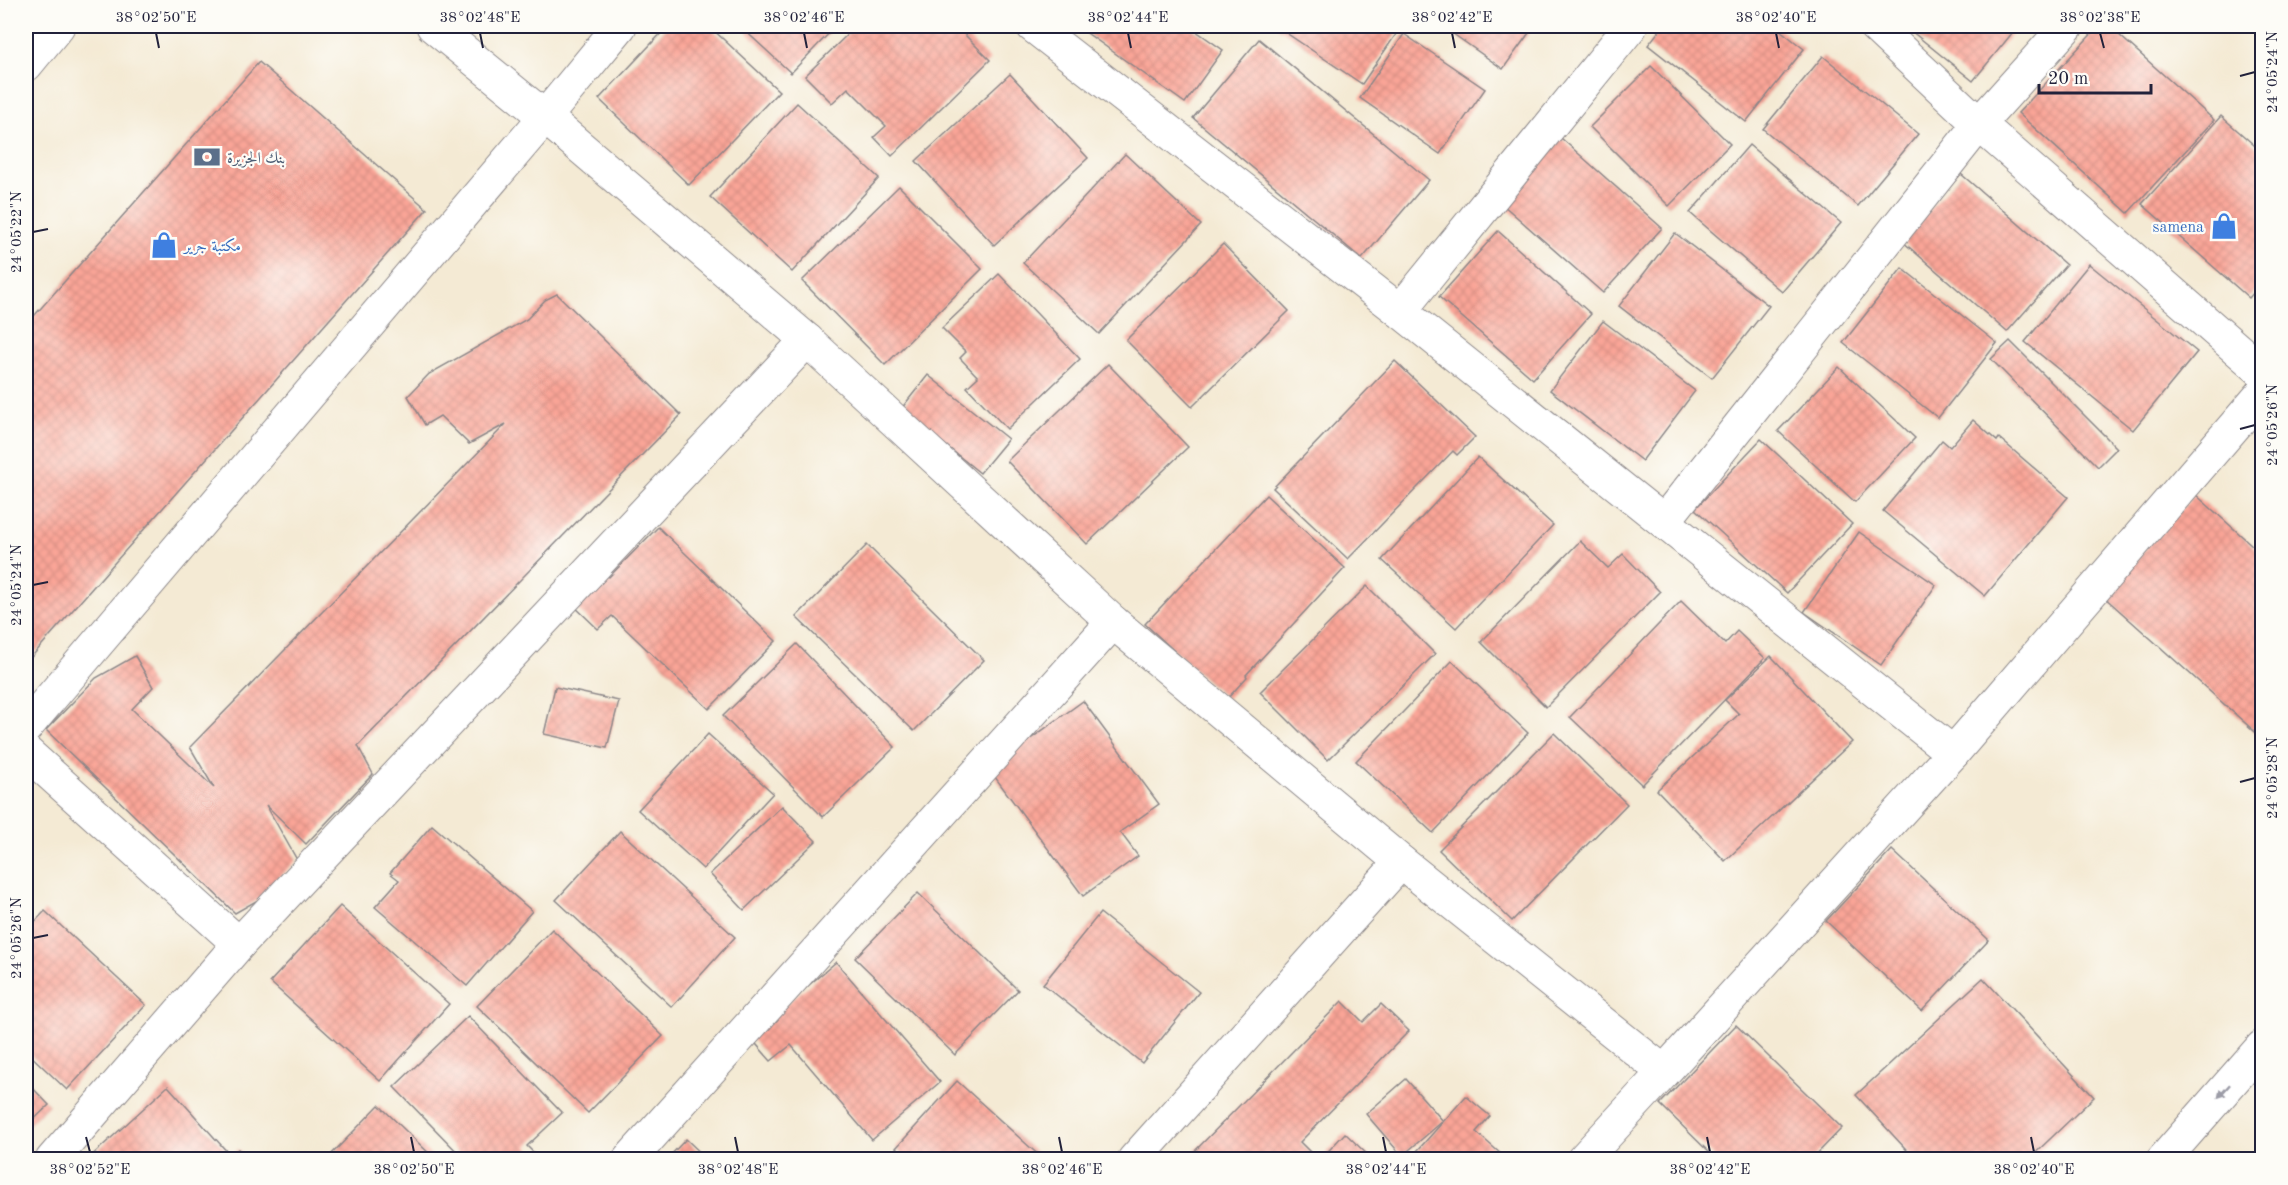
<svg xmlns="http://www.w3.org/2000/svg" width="2288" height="1185" font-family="'Old Standard TT',Amiri,serif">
<defs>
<pattern id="building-cross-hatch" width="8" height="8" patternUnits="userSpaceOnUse" patternTransform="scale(1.5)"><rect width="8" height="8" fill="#faa597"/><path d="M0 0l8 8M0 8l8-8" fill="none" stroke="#d68e83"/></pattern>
</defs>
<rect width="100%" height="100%" fill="#fdfcf7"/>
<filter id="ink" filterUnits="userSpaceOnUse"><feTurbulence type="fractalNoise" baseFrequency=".0167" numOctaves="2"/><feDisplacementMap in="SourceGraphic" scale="12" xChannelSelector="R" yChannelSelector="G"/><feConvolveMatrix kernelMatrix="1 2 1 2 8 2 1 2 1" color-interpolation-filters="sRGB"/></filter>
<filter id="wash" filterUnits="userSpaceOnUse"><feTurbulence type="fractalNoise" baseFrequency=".008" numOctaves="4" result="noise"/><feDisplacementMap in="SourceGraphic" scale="24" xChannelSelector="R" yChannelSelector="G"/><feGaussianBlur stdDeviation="1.35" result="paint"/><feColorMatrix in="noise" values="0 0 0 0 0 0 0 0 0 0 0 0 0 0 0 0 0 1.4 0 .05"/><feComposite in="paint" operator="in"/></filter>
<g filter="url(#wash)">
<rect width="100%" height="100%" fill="#f4ead4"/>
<g id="blocks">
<!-- building -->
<g fill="url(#building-cross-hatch)">
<polygon points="668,26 709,26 779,91 689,185 599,99"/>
<polygon points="740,26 836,26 791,73"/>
<polygon points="856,26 956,26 990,60 892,156 874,137 886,126 848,88 832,103 805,76"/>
<polygon points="1077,26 1189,26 1223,50 1185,103"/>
<polygon points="1276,26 1400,26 1401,27 1362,84"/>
<polygon points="1442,26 1534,26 1503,69"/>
<polygon points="1663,26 1775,26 1804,49 1746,122 1648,45"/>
<polygon points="1905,26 2018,26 1973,81"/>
<polygon points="2099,26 2109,26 2214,120 2128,213 2018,113"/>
<polygon points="1404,34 1485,89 1440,154 1360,98"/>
<polygon points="1259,39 1429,180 1362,259 1193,118"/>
<polygon points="1823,56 1918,134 1858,206 1763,129"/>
<polygon points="259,62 427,209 26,663 26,325"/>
<polygon points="1651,66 1730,144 1669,206 1590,127"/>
<polygon points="1010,74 1088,158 994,245 916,161"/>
<polygon points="797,103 879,178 792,272 710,197"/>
<polygon points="2221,116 2262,152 2262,283 2249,298 2142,204"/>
<polygon points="1561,138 1662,228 1603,293 1502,204"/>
<polygon points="1749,145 1841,223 1782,292 1690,213"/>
<polygon points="1125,154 1201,225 1099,334 1023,263"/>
<polygon points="1961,174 2066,265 2007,332 1902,241"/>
<polygon points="899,186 982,269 885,365 802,281"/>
<polygon points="1498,231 1591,314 1533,379 1439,297"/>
<polygon points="1675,233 1769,306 1712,378 1619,306"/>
<polygon points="1223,244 1289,311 1192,407 1126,340"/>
<polygon points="2089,264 2197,352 2133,430 2025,342"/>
<polygon points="1902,268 1997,343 1938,418 1843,343"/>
<polygon points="999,274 1080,359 1007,429 967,387 978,377 960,358 966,352 942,328"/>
<polygon points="557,294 681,415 358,746 373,774 306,844 266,805 297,860 258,900 235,913 46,730 96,678 135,656 153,687 132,709 214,788 190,747 506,424 469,444 440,416 425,425 408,396 429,374 527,319 545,300"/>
<polygon points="1603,321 1695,391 1642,461 1550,390"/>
<polygon points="2010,341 2117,448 2098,467 1991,359"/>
<polygon points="1395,361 1475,437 1457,455 1453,451 1348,559 1273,488"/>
<polygon points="1108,364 1188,447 1087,544 1007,461"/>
<polygon points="1839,367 1915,438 1855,502 1778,431"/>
<polygon points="928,375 1008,439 980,473 901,409"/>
<polygon points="1973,420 1997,441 1999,438 2068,497 1985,596 1883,511 1942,440 1950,447"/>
<polygon points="1761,439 1852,524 1787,593 1695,509"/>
<polygon points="1478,457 1553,525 1456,628 1382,560"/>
<polygon points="2195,494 2262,554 2262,738 2103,596"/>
<polygon points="1266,495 1345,568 1246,675 1247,677 1227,699 1145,624"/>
<polygon points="658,527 776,641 709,709 612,616 598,629 571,603 602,571 609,577"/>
<polygon points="1859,532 1936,585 1881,665 1804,612"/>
<polygon points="1580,541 1608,568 1623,554 1660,592 1546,707 1481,642"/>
<polygon points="867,545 984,660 914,731 796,617"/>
<polygon points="1367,586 1435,654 1328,760 1260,692"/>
<polygon points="1681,601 1725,644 1737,631 1765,658 1642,785 1570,717"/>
<polygon points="797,644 895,747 823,817 723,716"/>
<polygon points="1771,656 1852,742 1725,861 1657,790 1739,714 1725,700"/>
<polygon points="1452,661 1528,733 1433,833 1356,761"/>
<polygon points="555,687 619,701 607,748 544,734"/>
<polygon points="1083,701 1159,804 1120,832 1138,856 1083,896 989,769"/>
<polygon points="1554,733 1627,804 1512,921 1439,850"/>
<polygon points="708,734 773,793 703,869 638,810"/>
<polygon points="782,806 816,841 744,910 710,874"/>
<polygon points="432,825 532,911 467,986 375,907 399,880 390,873"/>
<polygon points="620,831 735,937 672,1007 556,900"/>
<polygon points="1892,850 1989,940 1922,1011 1826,921"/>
<polygon points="918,893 1018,990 955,1055 855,958"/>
<polygon points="340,906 449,1004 380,1081 270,982"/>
<polygon points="45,911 146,1005 67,1090 26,1051 26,931"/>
<polygon points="1100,913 1199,992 1142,1063 1043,984"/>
<polygon points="552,929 663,1036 588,1113 477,1006"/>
<polygon points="836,962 940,1082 872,1140 791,1045 771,1061 749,1036"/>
<polygon points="1983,978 2094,1097 2028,1160 1916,1160 1856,1095"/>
<polygon points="1342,1001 1363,1022 1381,1004 1409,1031 1300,1142 1318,1160 1186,1160"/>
<polygon points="468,1016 562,1113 527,1146 533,1152 526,1160 465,1160 394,1087"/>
<polygon points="1736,1025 1842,1128 1811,1160 1717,1160 1660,1104"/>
<polygon points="1406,1079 1443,1121 1402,1156 1366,1114"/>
<polygon points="26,1081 49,1105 26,1127"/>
<polygon points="957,1081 1044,1160 908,1160 896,1148"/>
<polygon points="168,1086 230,1155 225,1160 87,1160"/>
<polygon points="1466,1096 1490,1116 1476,1132 1501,1154 1496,1160 1409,1160"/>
<polygon points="379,1105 436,1160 326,1160"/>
<polygon points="1345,1133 1373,1160 1320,1160"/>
<polygon points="686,1139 708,1160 666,1160"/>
<polygon points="238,1149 249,1160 228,1160"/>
</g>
</g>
</g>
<g filter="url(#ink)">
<use href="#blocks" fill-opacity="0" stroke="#8b8688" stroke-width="1.5"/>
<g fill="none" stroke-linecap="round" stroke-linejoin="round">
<defs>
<g id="minor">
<polyline points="433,26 545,117 807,340 1113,622 629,1160"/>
<polyline points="1033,26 1400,311 1953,753"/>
<polyline points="1875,26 1979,124 2262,371"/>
<polyline points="1400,311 1631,26"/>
<polyline points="1664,521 1979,124 2067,26"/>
<polyline points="1113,622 1401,862 1664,1072 1953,753 2262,394"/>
<polyline points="26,727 545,117 620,26"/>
<polyline points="26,752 239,944 52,1160"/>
<polyline points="239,944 807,340"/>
<polyline points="1134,1160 1401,862"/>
<polyline points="1583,1160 1664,1072"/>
<polyline points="2163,1160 2262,1047"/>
</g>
<polyline id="major" points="26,65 58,26"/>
</defs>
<!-- minor casing -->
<use href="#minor" stroke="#8b8688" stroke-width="35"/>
<!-- major casing -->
<use href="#major" stroke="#8b8688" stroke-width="35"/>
<!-- minor -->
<use href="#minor" stroke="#fff" stroke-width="33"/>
<!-- major -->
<use href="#major" stroke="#fff" stroke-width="33"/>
</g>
<!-- one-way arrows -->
<defs><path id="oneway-solid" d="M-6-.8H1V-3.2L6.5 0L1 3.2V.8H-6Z" transform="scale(1.5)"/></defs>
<use fill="#9c9ca7" href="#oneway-solid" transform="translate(2224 1091) rotate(132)"/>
</g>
<!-- ticks -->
<path fill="none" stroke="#22223b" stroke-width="2" d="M156,33L159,48M480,33L483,48M804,33L807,48M1128,33L1131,48M1452,33L1455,48M1776,33L1779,48M2100,33L2104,48M2240,76L2255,72M33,232L48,229M2240,429L2255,425M33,585L48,582M2240,782L2255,778M33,938L48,935M86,1137L90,1152M411,1137L414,1152M735,1137L738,1152M1059,1137L1062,1152M1383,1137L1386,1152M1707,1137L1710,1152M2031,1137L2034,1152"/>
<!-- icons -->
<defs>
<symbol id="bank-bare" viewBox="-9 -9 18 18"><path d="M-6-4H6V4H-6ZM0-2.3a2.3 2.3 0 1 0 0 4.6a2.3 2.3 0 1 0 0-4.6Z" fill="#5c6f8a" stroke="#fdfcf7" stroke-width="2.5" paint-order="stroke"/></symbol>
<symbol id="shop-bare" viewBox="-9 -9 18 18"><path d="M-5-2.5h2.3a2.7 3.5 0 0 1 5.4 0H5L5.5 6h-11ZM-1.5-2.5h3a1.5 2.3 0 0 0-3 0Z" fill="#3f7fe0" stroke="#fdfcf7" stroke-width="2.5" paint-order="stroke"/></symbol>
</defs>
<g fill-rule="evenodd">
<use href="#bank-bare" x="188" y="138" width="38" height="38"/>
<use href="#shop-bare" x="2205" y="207" width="38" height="38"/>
<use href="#shop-bare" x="145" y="226" width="38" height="38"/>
</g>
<g text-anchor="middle" stroke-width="4.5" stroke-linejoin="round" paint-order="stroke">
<!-- service labels -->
<g font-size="16" fill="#4e5e75" stroke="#fdfcf7" text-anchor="start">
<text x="227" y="163">بنك الجزيرة</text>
</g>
<!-- shop labels -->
<g font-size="16" fill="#366cbe" stroke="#fdfcf7" text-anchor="end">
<text x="2204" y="232">samena</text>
<text x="184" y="251" text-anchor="start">مكتبة جرير</text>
</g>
</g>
<!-- margin -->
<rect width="2288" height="1185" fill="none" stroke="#fdfcf7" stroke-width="66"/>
<!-- scale -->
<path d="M2039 84v9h112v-9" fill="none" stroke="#22223b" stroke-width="3"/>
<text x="2048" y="84" font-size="18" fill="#22223b" stroke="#fdfcf7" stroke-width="4.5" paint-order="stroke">20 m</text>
<rect x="33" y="33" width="2222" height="1119" fill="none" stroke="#22223b" stroke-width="2"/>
<g font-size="15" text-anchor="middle" fill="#22223b">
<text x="156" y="22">38°02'50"E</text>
<text x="480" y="22">38°02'48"E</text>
<text x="804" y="22">38°02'46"E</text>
<text x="1128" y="22">38°02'44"E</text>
<text x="1452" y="22">38°02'42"E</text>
<text x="1776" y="22">38°02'40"E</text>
<text x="2100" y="22">38°02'38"E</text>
<text transform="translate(2272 72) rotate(-90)" y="5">24°05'24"N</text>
<text transform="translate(16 232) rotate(-90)" y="5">24°05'22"N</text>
<text transform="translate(2272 425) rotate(-90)" y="5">24°05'26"N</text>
<text transform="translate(16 585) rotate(-90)" y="5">24°05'24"N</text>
<text transform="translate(2272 778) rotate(-90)" y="5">24°05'28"N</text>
<text transform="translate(16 938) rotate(-90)" y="5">24°05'26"N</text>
<text x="90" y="1174">38°02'52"E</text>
<text x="414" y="1174">38°02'50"E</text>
<text x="738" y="1174">38°02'48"E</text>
<text x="1062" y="1174">38°02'46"E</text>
<text x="1386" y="1174">38°02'44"E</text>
<text x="1710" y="1174">38°02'42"E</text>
<text x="2034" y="1174">38°02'40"E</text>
</g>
</svg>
